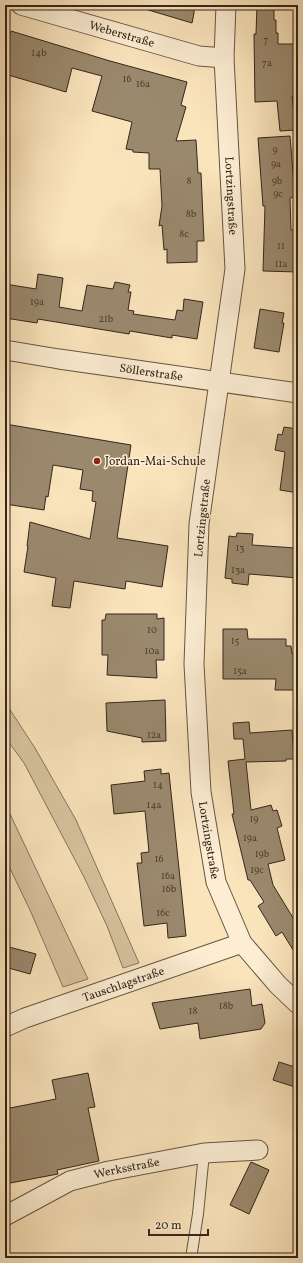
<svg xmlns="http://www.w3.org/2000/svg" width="303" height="1263" font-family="Vollkorn,serif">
<rect width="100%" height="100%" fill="#fae4bc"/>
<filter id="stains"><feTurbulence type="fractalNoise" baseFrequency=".005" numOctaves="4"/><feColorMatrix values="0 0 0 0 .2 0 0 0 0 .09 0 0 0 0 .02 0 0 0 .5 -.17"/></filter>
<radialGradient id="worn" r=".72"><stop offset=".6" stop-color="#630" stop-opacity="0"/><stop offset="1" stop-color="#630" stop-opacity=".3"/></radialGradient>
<!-- green -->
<g fill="#d8c4a0" stroke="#86755d">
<polygon points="5,702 35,748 76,820 139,963 123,968 107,926 84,877 24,763 5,737"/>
<polygon points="5,804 10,814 88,979 63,987 30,910 5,858"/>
</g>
<!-- building -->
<g fill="#9b896e" stroke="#34261a">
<polygon points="146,5 194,5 194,13 192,23 145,9"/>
<polygon points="257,5 274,5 274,20 276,20 276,33 278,33 278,44 296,44 296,96 292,96 296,130 280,131 277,101 255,102 254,34 256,34"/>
<polygon points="11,31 110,61 187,82 181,105 186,107 176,141 196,140 198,173 201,173 204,241 197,241 197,262 167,263 167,249 164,250 162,225 159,226 162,206 160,169 149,169 149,153 133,152 133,150 126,149 132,122 92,111 102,76 72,68 66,92 5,74 5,32 10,34"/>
<polygon points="290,136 295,197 290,198 291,230 298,230 298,272 263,271 265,206 263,206 258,138"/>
<polygon points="38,274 63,278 59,307 82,311 87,285 113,289 115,282 130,285 128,292 131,292 128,310 134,311 133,314 175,320 177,310 183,311 184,299 203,302 197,339 172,335 172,338 130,331 129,334 38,319 37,323 5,318 5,284 36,289"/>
<polygon points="260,309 284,313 282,323 284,323 279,352 254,348"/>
<polygon points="5,424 131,445 117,538 168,546 162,587 126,581 125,589 74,581 70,608 52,606 56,578 24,572 28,546 27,546 30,522 90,539 96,502 92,501 93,491 80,489 83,470 53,465 48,497 46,496 44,510 5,504"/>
<polygon points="284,427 298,429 298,493 280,490 285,452 275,450 278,434 282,435"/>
<polygon points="237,533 253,534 252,545 295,548 295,555 298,556 298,578 249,574 248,585 232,583 232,579 225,578 229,536 236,537"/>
<polygon points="106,614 157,614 157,619 164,618 164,660 156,660 157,678 107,675 108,655 102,655 102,620 105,620"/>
<polygon points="223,629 247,629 248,639 286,639 286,646 291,646 292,654 298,654 298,668 295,669 295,690 275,690 276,679 223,679"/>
<polygon points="165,700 166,741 142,742 142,738 107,731 106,703"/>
<polygon points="249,722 250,733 292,730 294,759 286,759 286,761 246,762 251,810 271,805 273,811 277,810 282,826 277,828 285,860 268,864 273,885 298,926 298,958 282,932 276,936 258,906 264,902 250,880 248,880 232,814 234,814 228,761 245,759 243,739 234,739 233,723"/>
<polygon points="161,769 161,774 169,773 186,936 168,938 167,923 144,926 137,863 142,863 141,853 149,852 145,811 114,814 111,785 145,781 144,771"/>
<polygon points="5,946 36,954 30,974 5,967"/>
<polygon points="250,989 252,1006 262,1004 265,1023 261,1029 200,1039 198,1023 160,1029 152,1003"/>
<polygon points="279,1062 298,1068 298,1088 273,1080"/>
<polygon points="88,1073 95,1107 88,1108 99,1161 57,1170 58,1174 5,1184 5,1109 56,1099 52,1080"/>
<polygon points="251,1162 269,1170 249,1214 230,1205"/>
</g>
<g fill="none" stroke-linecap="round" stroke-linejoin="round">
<defs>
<polyline id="service" points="191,1258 198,1214 204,1153"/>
<g id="minor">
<path id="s1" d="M21,5L199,56L224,58"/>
<path id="s2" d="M226,5L224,58L235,269L199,524L194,664L201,792L216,882L242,943L278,985L298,1004"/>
<path id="s3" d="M5,350L59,359L298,393"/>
<path id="s4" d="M5,1027L25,1018L242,943"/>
<path id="s5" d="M5,1216L70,1181L109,1171L204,1153L258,1150"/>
</g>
</defs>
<!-- service casing -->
<use href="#service" stroke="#665642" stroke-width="12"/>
<!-- minor casing -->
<use href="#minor" stroke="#665642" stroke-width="21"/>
<!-- service -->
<use href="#service" stroke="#fcedd3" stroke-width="10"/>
<!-- minor -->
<use href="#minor" stroke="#fcedd3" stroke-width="19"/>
</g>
<!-- markers -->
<circle fill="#8f2418" stroke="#fcedd3" stroke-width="1.5" cx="97" cy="461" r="4"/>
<g text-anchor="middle" stroke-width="3" stroke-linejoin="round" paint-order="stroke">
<!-- number labels -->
<g font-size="10" fill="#4e3f2f">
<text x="266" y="43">7</text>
<text x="39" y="56">14b</text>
<text x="267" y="66">7a</text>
<text x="127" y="82">16</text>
<text x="143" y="87">16a</text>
<text x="275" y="153">9</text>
<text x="276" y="167">9a</text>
<text x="189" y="184">8</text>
<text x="277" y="184">9b</text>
<text x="278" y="197">9c</text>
<text x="191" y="217">8b</text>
<text x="184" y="237">8c</text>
<text x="281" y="249">11</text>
<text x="281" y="267">11a</text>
<text x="37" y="305">19a</text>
<text x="106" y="322">21b</text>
<text x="240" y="551">13</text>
<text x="238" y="573">13a</text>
<text x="152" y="633">10</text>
<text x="235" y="644">15</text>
<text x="152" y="654">10a</text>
<text x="240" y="674">15a</text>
<text x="154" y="738">12a</text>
<text x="158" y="788">14</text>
<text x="154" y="808">14a</text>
<text x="254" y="822">19</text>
<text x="250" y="841">19a</text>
<text x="262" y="857">19b</text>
<text x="159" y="862">16</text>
<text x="257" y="873">19c</text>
<text x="168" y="879">16a</text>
<text x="169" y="892">16b</text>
<text x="163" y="916">16c</text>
<text x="226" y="1009">18b</text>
<text x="193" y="1014">18</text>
</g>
<!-- street labels -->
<g font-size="12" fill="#34261a" stroke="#fcedd3">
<text dy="4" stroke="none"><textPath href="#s1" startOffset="105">Weberstraße</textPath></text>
<text dy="4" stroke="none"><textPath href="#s2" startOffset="191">Lortzingstraße</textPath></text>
<text dy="4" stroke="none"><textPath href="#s3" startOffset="148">Söllerstraße</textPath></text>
<text transform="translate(202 518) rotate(-84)" y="4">Lortzingstraße</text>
<text dy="4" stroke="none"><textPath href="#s2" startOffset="839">Lortzingstraße</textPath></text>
<text dy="4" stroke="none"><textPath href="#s4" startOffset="126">Tauschlagstraße</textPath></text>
<text dy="4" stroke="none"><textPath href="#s5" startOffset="132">Werksstraße</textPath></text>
</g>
<!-- poi labels -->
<g font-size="12" fill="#34261a" stroke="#fcedd3" text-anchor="start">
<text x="105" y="465">Jordan-Mai-Schule</text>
</g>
</g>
<!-- margin -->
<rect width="303" height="1263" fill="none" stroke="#fae4bc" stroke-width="20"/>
<rect x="6" y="6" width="291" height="1251" fill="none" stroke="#34261a" stroke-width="2"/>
<rect x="10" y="10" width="283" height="1243" fill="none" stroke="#34261a"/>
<!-- scale -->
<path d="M149 1229v6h59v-6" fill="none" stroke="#34261a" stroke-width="2"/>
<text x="155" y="1229" font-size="12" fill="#34261a" stroke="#fcedd3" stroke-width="3" paint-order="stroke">20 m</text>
<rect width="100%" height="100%" filter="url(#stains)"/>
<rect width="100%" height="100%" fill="url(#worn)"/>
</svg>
